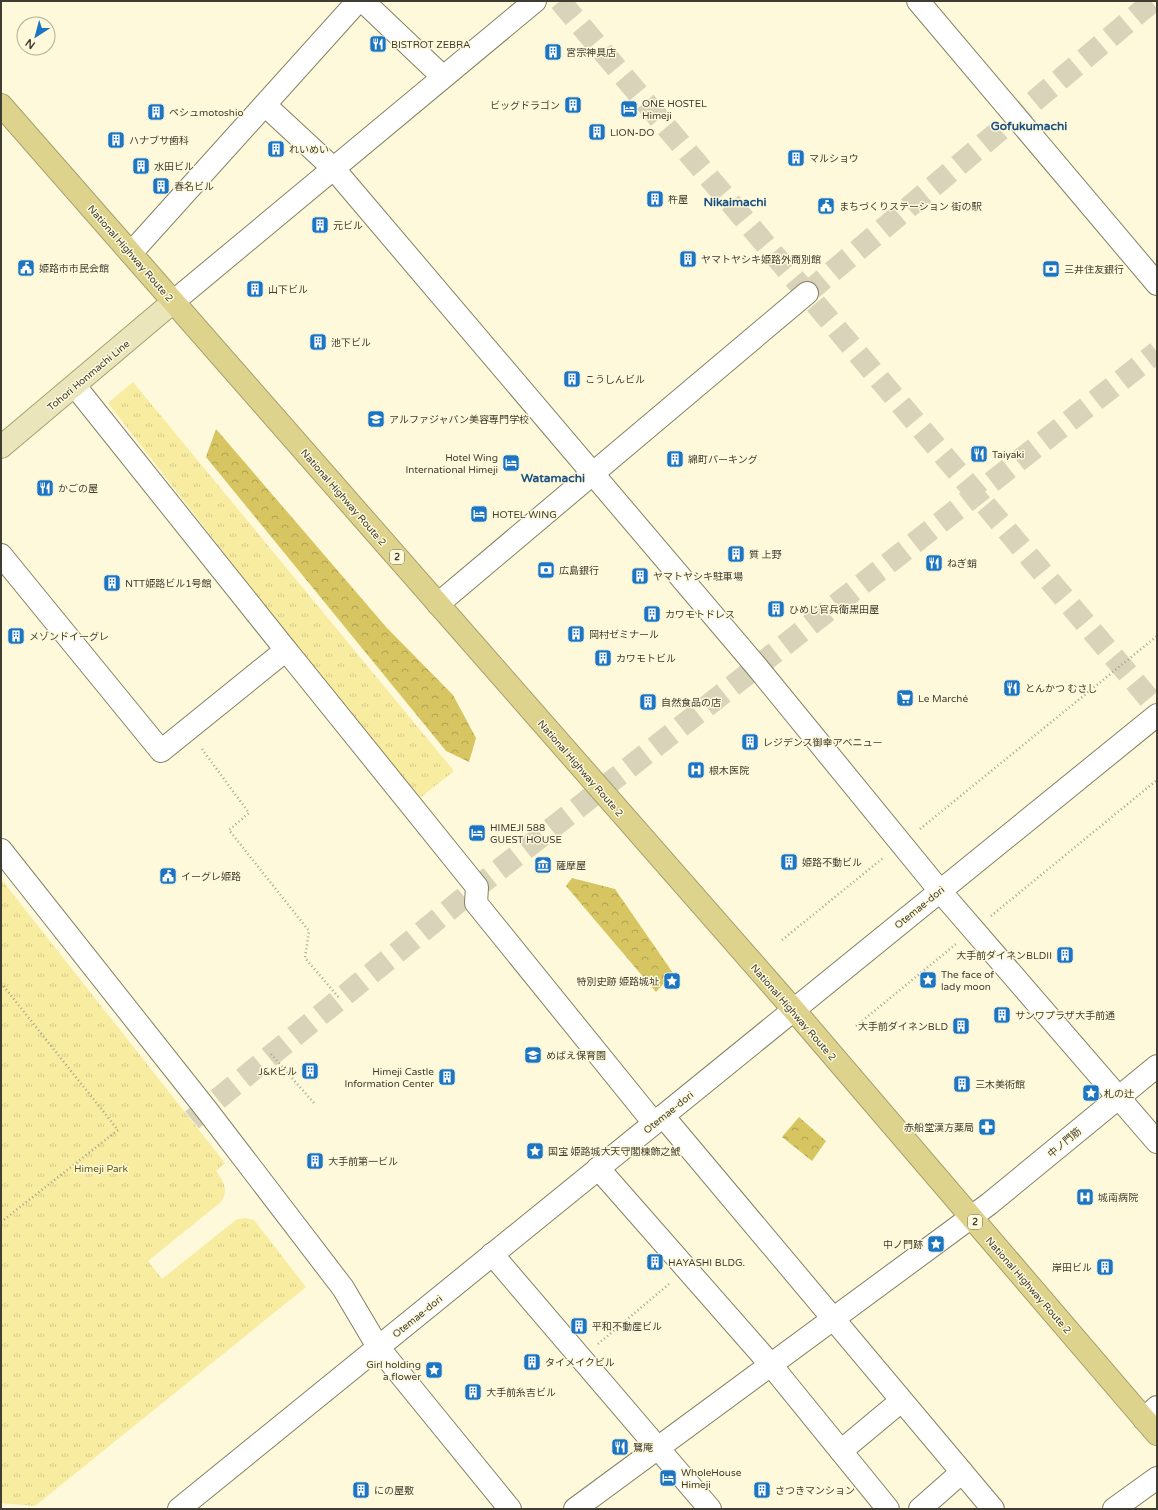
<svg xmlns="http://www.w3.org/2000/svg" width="1158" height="1510" font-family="'Varela Round','Noto Sans JP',sans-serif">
<defs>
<pattern id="forest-crowns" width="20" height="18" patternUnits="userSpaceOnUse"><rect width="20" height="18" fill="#d6c561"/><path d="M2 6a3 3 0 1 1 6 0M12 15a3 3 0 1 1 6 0" fill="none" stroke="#afa151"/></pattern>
<pattern id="park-tufts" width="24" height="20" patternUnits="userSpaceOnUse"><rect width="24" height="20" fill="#f8eca0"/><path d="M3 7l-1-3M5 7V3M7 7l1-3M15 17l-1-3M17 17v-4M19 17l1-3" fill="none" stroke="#d6cb8a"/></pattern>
</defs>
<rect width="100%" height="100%" fill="#fef9db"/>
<!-- forest -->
<g fill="url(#forest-crowns)">
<polygon points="216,429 387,628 453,695 476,738 469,762 446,751 206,457"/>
<polygon points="572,878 615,889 673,973 656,992 566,886"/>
<polygon points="799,1117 826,1141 812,1161 782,1137"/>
</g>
<!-- park -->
<g fill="url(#park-tufts)">
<polygon points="133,382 454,771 416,801 108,403"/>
<path d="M1,879L225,1163L216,1171C224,1182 229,1189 221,1202L148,1261L162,1279L237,1219L245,1218L254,1220L306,1287L35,1506L1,1503Z"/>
</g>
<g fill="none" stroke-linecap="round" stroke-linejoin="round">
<!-- minor-tunnel -->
<g stroke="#d8d3b9" stroke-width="22" stroke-dasharray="22 11" stroke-linecap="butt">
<polyline points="560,1 1157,708"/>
<polyline points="807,293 1153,1"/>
<polyline points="192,1120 477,887 1157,352"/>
</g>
<defs>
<g id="minor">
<polyline points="363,1 443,77"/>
<polyline points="918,1 1157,284"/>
<polyline points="265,105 334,169 757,667 940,891 1157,1142"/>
<polyline points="131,253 358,1"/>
<polyline points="173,302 535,1"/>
<polyline points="1,555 161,751 286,650 75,386"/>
<polyline points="438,604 807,293"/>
<polyline points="286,650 477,887 476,903 654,1123"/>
<polyline points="1,850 206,1109 343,1288 378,1347 510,1509"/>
<polyline points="663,1116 993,1509"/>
<polyline points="598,1168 771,1365 888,1509"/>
<polyline points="492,1254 710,1509"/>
<polyline points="1144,1419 1157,1407"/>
<polyline points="841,1451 901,1401"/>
<polyline points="179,1509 1157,715"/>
<polyline points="575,1509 989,1204 1157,1066"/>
<polyline points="920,1509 962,1472"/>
<polyline points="1114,1509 1157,1478"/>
</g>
<polyline id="major" points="1,447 173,302"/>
<polyline id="highway" points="1,105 794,1010 1157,1434"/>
</defs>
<!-- minor casing -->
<use href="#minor" stroke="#848064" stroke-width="24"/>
<!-- major casing -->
<use href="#major" stroke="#a69e6d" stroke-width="24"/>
<!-- highway casing -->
<use href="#highway" stroke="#a69e6d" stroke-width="24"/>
<!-- path -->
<g stroke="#a5a28c" stroke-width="2.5" stroke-dasharray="1 3" stroke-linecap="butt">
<polyline points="202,749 249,813 229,830 309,931 305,958 340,999"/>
<polyline points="920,829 1157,636"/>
<polyline points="991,916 1157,780"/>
<polyline points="782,940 883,858"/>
<polyline points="1,983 118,1130 1,1222"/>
<polyline points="856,1026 956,944"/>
<polyline points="271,1054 314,1103"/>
<polyline points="598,1344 669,1284"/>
</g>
<!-- minor -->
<use href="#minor" stroke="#fff" stroke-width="22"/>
<!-- major -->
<use href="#major" stroke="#ebe5bb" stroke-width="22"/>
<!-- highway -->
<use href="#highway" stroke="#ded38d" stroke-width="22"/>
</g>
<!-- icons -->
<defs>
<symbol id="restaurant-square" viewBox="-11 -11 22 22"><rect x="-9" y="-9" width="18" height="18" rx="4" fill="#1c75c2" stroke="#fef9db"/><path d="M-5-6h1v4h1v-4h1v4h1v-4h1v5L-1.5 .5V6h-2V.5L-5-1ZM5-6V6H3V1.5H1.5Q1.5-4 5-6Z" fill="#fff"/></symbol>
<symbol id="building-square" viewBox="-11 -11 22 22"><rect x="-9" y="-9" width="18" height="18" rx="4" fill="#1c75c2" stroke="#fef9db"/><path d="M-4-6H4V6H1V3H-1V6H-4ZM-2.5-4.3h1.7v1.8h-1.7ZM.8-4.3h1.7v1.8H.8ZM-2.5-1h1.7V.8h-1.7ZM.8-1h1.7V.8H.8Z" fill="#fff"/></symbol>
<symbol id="hotel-square" viewBox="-11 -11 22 22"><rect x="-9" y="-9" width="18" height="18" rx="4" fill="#1c75c2" stroke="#fef9db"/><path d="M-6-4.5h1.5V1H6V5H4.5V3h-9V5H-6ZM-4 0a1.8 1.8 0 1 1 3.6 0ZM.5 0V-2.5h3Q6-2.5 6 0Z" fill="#fff"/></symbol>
<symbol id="civic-square" viewBox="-11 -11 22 22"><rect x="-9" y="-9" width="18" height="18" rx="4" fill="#1c75c2" stroke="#fef9db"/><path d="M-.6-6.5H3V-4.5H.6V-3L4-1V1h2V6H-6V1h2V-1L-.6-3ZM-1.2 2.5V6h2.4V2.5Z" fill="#fff"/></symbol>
<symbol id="bank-square" viewBox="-11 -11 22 22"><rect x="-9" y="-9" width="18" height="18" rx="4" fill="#1c75c2" stroke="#fef9db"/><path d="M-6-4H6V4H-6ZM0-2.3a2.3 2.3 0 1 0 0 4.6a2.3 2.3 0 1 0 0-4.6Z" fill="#fff"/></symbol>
<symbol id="university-square" viewBox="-11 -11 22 22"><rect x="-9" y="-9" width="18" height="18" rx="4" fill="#1c75c2" stroke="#fef9db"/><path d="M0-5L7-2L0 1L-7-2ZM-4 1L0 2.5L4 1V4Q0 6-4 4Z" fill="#fff"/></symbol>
<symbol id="supermarket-square" viewBox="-11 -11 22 22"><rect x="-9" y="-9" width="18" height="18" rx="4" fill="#1c75c2" stroke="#fef9db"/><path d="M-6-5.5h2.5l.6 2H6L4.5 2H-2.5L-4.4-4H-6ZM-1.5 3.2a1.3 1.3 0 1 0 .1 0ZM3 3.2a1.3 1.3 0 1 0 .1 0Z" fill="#fff"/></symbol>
<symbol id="hospital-square" viewBox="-11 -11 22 22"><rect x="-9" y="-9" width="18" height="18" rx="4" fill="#1c75c2" stroke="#fef9db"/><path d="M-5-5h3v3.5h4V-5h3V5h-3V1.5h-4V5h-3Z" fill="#fff"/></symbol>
<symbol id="museum-square" viewBox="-11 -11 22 22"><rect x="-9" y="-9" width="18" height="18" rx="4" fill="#1c75c2" stroke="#fef9db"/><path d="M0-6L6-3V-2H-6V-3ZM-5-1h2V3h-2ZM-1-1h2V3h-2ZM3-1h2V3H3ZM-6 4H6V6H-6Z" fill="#fff"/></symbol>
<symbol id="sight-square" viewBox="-11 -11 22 22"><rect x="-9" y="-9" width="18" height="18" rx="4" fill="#1c75c2" stroke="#fef9db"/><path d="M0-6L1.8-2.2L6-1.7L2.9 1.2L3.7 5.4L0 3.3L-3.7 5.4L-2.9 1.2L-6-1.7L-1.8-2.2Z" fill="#fff"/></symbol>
<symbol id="school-square" viewBox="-11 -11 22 22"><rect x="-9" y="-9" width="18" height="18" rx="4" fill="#1c75c2" stroke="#fef9db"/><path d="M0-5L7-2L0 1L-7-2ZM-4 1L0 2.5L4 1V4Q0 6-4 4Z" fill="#fff"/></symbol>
<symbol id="pharmacy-square" viewBox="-11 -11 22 22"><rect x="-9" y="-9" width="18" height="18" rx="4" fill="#1c75c2" stroke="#fef9db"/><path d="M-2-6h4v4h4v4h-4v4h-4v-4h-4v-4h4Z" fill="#fff"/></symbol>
</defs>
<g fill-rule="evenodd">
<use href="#restaurant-square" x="368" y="34" width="20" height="20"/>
<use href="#building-square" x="543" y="42" width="20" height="20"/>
<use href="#building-square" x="563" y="95" width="20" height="20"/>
<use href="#hotel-square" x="619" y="99" width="20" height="20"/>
<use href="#building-square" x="146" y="102" width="20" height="20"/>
<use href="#building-square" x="587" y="122" width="20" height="20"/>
<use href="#building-square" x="106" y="130" width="20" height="20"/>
<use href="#building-square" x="266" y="139" width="20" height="20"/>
<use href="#building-square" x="786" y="148" width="20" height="20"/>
<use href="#building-square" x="131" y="156" width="20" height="20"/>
<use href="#building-square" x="151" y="176" width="20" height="20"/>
<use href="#building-square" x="645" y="189" width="20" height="20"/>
<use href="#civic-square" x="816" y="196" width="20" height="20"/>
<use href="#building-square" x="310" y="215" width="20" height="20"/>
<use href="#building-square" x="678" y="249" width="20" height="20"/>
<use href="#civic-square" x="16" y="258" width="20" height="20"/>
<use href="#bank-square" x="1041" y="259" width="20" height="20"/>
<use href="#building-square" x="245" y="279" width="20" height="20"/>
<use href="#building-square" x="308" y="332" width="20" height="20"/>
<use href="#building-square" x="562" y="369" width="20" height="20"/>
<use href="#university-square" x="366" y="409" width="20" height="20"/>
<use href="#restaurant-square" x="969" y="444" width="20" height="20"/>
<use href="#building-square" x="665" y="449" width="20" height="20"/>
<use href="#hotel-square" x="501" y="453" width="20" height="20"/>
<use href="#restaurant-square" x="35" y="478" width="20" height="20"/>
<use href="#hotel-square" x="469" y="504" width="20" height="20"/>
<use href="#building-square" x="726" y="544" width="20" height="20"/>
<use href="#restaurant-square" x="924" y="553" width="20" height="20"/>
<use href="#bank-square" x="536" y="560" width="20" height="20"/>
<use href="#building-square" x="630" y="566" width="20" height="20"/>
<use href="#building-square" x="102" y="573" width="20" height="20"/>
<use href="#building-square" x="766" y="599" width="20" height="20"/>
<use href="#building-square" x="642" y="604" width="20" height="20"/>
<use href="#building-square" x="566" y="624" width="20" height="20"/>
<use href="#building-square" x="6" y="626" width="20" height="20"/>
<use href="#building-square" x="593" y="648" width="20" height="20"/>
<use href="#restaurant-square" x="1002" y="678" width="20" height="20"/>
<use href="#supermarket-square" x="895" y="688" width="20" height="20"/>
<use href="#building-square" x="638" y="692" width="20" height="20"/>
<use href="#building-square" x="740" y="732" width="20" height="20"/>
<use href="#hospital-square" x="686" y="760" width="20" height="20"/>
<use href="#hotel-square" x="467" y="823" width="20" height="20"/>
<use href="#building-square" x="779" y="852" width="20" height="20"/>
<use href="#museum-square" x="533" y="855" width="20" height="20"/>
<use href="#civic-square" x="158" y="866" width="20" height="20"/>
<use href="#building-square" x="1055" y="945" width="20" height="20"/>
<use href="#sight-square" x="918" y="970" width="20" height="20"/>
<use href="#sight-square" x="662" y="971" width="20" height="20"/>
<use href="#building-square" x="992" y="1005" width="20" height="20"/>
<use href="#building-square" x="951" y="1016" width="20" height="20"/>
<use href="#school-square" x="523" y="1045" width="20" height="20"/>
<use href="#building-square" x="300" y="1061" width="20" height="20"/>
<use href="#building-square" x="437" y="1067" width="20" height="20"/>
<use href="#building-square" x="952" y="1074" width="20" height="20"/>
<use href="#sight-square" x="1081" y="1083" width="20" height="20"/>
<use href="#pharmacy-square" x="977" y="1117" width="20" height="20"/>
<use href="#sight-square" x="525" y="1141" width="20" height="20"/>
<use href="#building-square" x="305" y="1151" width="20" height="20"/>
<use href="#hospital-square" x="1075" y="1187" width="20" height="20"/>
<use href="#sight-square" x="926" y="1234" width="20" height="20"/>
<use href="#building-square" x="645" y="1252" width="20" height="20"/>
<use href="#building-square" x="1095" y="1257" width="20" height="20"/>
<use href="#building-square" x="569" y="1316" width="20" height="20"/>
<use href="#building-square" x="522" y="1352" width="20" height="20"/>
<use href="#sight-square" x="424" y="1360" width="20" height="20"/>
<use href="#building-square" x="463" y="1382" width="20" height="20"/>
<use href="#restaurant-square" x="610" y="1437" width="20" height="20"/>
<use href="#hotel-square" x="658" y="1468" width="20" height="20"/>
<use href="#building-square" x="351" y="1480" width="20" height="20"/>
<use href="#building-square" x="752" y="1480" width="20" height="20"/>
</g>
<g text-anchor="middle" stroke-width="3" stroke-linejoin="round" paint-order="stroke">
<!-- shield labels -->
<g fill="#fef9db" stroke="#787564" stroke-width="1">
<rect x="390" y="550" width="14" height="14" rx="3"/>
<rect x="968" y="1215" width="14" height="14" rx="3"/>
</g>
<g font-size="9" font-weight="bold" fill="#3f3d31">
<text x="397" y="560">2</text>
<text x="975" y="1225">2</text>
</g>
<!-- poi labels -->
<g font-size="10" fill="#3f3d31" stroke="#fef9db" text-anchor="start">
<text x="391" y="48">BISTROT ZEBRA</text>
<text x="566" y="56">宮宗神具店</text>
<text x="642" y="107">ONE HOSTEL<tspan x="642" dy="12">Himeji</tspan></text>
<text x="560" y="109" text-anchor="end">ビッグドラゴン</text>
<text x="169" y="116">ペシュmotoshio</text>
<text x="610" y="136">LION-DO</text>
<text x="129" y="144">ハナブサ歯科</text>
<text x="289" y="153">れいめい</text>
<text x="809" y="162">マルショウ</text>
<text x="154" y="170">水田ビル</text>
<text x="174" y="190">春名ビル</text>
<text x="668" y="203">杵屋</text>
<text x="839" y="210">まちづくりステーション 街の駅</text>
<text x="333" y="229">元ビル</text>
<text x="701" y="263">ヤマトヤシキ姫路外商別館</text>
<text x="39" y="272">姫路市市民会館</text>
<text x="1064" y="273">三井住友銀行</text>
<text x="268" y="293">山下ビル</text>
<text x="331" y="346">池下ビル</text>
<text x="585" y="383">こうしんビル</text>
<text x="389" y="423">アルファジャパン美容専門学校</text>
<text x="992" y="458">Taiyaki</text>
<text x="498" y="461" text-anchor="end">Hotel Wing<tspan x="498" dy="12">International Himeji</tspan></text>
<text x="688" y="463">綿町パーキング</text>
<text x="58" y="492">かごの屋</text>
<text x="492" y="518">HOTEL WING</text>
<text x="749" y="558">質 上野</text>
<text x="947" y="567">ねぎ蛸</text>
<text x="559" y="574">広島銀行</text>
<text x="653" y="580">ヤマトヤシキ駐車場</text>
<text x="125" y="587">NTT姫路ビル1号館</text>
<text x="789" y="613">ひめじ官兵衛黒田屋</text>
<text x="665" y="618">カワモトドレス</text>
<text x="589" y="638">岡村ゼミナール</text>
<text x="29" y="640">メゾンドイーグレ</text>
<text x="616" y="662">カワモトビル</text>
<text x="1025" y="692">とんかつ むさし</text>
<text x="918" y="702">Le Marché</text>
<text x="661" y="706">自然食品の店</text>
<text x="763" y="746">レジデンス御幸アベニュー</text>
<text x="709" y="774">根木医院</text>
<text x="490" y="831">HIMEJI 588<tspan x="490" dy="12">GUEST HOUSE</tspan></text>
<text x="802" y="866">姫路不動ビル</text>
<text x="556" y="869">薩摩屋</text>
<text x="181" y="880">イーグレ姫路</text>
<text x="1052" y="959" text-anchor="end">大手前ダイネンBLDII</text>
<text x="941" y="978">The face of<tspan x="941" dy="12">lady moon</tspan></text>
<text x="659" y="985" text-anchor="end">特別史跡 姫路城址</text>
<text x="1015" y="1019">サンワプラザ大手前通</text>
<text x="948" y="1030" text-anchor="end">大手前ダイネンBLD</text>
<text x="546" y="1059">めばえ保育園</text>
<text x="297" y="1075" text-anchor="end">J&amp;Kビル</text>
<text x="434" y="1075" text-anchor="end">Himeji Castle<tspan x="434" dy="12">Information Center</tspan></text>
<text x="975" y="1088">三木美術館</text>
<text x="1104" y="1097">札の辻</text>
<text x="974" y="1131" text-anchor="end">赤船堂漢方薬局</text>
<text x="548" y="1155">国宝 姫路城大天守閣棟飾之鯱</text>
<text x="328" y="1165">大手前第一ビル</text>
<text x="1098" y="1201">城南病院</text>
<text x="923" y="1248" text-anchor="end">中ノ門跡</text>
<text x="668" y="1266">HAYASHI BLDG.</text>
<text x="1092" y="1271" text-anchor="end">岸田ビル</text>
<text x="592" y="1330">平和不動産ビル</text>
<text x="545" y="1366">タイメイクビル</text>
<text x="421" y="1368" text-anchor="end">Girl holding<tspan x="421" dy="12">a flower</tspan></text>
<text x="486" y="1396">大手前糸吉ビル</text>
<text x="633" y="1451">鷺庵</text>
<text x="681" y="1476">WholeHouse<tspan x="681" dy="12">Himeji</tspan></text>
<text x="374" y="1494">にの屋敷</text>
<text x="775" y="1494">さつきマンション</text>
</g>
<!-- street labels -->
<g font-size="10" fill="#3f3d31" stroke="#fef9db">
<text transform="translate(131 253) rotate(49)" y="4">National Highway Route 2</text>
<text transform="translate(88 375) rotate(-40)" y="4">Tohori Honmachi Line</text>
<text transform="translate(344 497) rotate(49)" y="4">National Highway Route 2</text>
<text transform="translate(581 768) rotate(49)" y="4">National Highway Route 2</text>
<text transform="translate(919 907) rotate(-39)" y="4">Otemae-dori</text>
<text transform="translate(794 1012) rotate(49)" y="4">National Highway Route 2</text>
<text transform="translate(668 1112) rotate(-39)" y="4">Otemae-dori</text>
<text transform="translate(1064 1142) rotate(-40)" y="4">中ノ門筋</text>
<text transform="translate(1029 1285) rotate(49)" y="4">National Highway Route 2</text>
<text transform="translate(417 1316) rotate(-39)" y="4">Otemae-dori</text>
</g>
<!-- park labels -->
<g font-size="10" fill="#645909" stroke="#fef9db">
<text x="101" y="1172">Himeji Park</text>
</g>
<!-- quarter labels -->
<g font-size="12" font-weight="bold" fill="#1b5182" stroke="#fef9db">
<text x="1029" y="130">Gofukumachi</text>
<text x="735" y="206">Nikaimachi</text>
<text x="553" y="482">Watamachi</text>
</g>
</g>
<!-- border -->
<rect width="1158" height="1510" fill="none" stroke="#3f3d31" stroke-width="4"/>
<!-- north arrow -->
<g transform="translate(36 36) rotate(216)"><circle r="19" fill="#fef9db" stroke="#b2ae97"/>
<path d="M0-3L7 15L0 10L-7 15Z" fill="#1c75c2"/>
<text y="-6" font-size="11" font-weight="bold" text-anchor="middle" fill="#3f3d31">N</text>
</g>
</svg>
